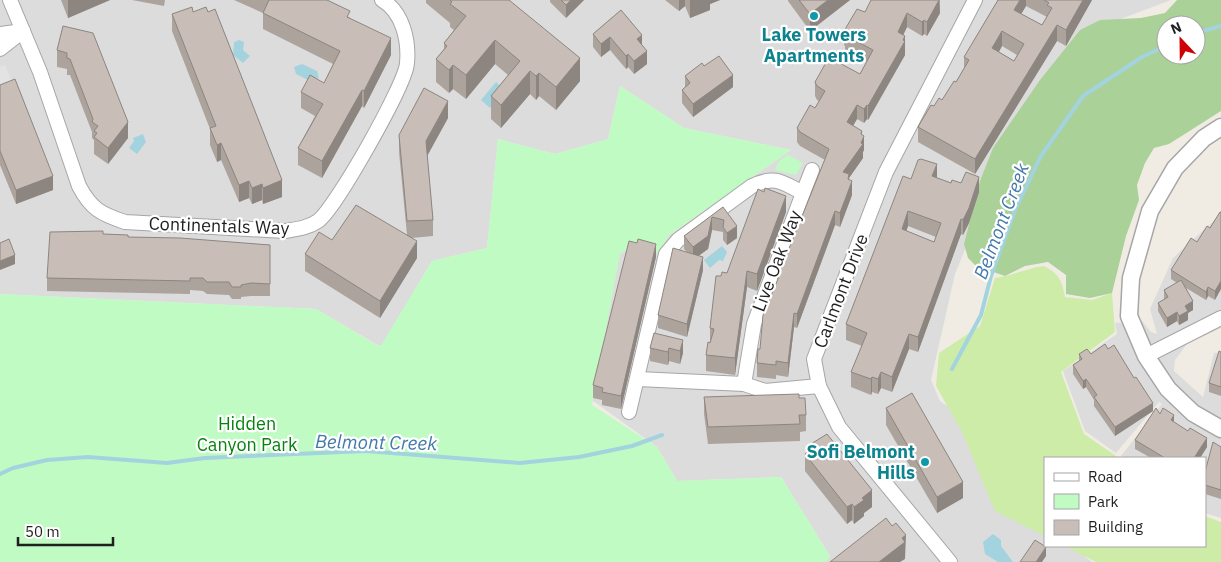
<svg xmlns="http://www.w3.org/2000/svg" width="1221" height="562" font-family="'IBM Plex Sans',sans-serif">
<rect width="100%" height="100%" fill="#f0ece4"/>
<!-- residential -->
<g fill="#dddcdc">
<polygon points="0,0 1171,0 1089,31 1015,128 955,274 931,380 940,401 969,421 1045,526 1045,546 1071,546 1092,562 826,562 830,556 781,477 677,481 657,447 589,398 620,254 631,246 659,253 669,235 791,150 684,128 620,86 608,139 555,154 498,139 487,248 432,261 381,347 316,309 0,294"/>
<polygon points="1221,214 1221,328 1187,344 1175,360 1174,371 1203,397 1214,353 1221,352 1221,518 1205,513 1205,458 1126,458 1121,456 1162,404 1159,402 1116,453 1085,431 1063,371 1117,334 1115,323 1142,321 1151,332 1157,334 1150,309 1173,258"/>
</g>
<!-- grass -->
<g fill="#cceca8">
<path d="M1044,266C1059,274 1062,280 1065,297L1092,300L1112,293L1115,332L1061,372L1084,434L1119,458H1045V536L995,511L962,432L936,386L939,353L980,326L995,278C1013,276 1026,268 1044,266Z"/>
<polygon points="1205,516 1221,522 1221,562 1096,562 1064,546 1205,546"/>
</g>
<!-- forest -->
<path fill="#aad197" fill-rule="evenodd" d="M1177,0H1221V111L1169,144L1154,148L1145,163L1137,185L1139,200L1126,236L1112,293L1090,298L1066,294V275L1048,262L1025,266L1005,276L976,266L968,258L964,244L980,181L993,148L1040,80L1080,30L1100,20L1141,18L1165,13ZM1166,25H1196V55H1166Z"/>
<!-- park -->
<g fill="#c0fbc3">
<polygon points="620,86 684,128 791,150 669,235 659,253 632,246 620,254 592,405 657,447 677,481 781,477 830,556 826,562 0,562 0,294 316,309 380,347 432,261 487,248 498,139 555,154 608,139"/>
<polygon points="788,155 803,163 796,175 775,170 779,161"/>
</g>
<!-- parking -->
<polygon fill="#e3e3e3" points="5,65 15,88 0,93 0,67"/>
<!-- water -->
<g fill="#a3d3df">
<polygon points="239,40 244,42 243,50 250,56 243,63 233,55 234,42"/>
<polygon points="302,64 317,71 319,78 310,81 296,74 294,67"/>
<polygon points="496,82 505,90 490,108 481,100"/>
<polygon points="143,134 146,142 137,154 129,148 134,141 133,138"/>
<polygon points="722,246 727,252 723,261 719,260 710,268 704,260"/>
<polygon points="993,534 1001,540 1001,546 1013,562 998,562 985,554 983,542"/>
</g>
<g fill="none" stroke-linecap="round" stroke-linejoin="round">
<!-- stream -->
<g stroke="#a3d3df" stroke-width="4">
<polyline points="1196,33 1221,26"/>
<polyline points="952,369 981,315 991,276 1015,210 1041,156 1083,96 1142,57 1166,46"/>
<polyline points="0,474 13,468 47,460 88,457 167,463 205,458 366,451 520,463 579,457 632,446 662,435"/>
</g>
<defs>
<g id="minor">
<path d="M10,0L40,72L79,186C91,209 101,214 125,222L285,231C297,229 308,228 318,221C335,209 406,84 407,63C409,41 403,12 382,0"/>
<polyline points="0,34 23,31"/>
<polyline points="0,49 23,31"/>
<polyline points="803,193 812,170"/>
<polyline points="1146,356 1221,318"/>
<polyline points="638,379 744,384"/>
<path d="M629,412L666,254L678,240L752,186C775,175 782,182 803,193L754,324L744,384L765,391L819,386"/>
<polyline points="950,562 839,427 819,386 814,359 886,172 975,0"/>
</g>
<polyline id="tertiary" points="1221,127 1204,138 1175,168 1150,211 1131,278 1129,316 1146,356 1168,389 1193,413 1221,429"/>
</defs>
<!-- minor casing -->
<use href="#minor" stroke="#a6a6a6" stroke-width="16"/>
<!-- tertiary casing -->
<use href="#tertiary" stroke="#a6a6a6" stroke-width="19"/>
<!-- minor -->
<use href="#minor" stroke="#fff" stroke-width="14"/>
<!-- tertiary -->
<use href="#tertiary" stroke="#fff" stroke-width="16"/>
</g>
<!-- wall -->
<g fill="#aca39d" fill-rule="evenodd">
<polygon points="61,0 110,0 68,18"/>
<polygon points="132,0 165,0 164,6"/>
<polygon points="234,0 327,0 350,18 391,55 364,108 362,106 322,178 298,165 298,148 315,116 301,108 301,92 324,83 333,64 263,29 263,13"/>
<polygon points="426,0 509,0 580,81 556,110 539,96 536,100 530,94 501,128 491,119 491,96 508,75 495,64 466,99 453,89 449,93 436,82 436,59 444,49 444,43 454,30 450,27 450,23 426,3"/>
<polygon points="550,0 584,0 566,18 550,2"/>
<polygon points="665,0 720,0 710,4 710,10 690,18 685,6 679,11"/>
<polygon points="788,0 850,0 810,31 788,1"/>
<polygon points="940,0 940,13 927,36 924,34 922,36 907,27 903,35 905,50 905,55 868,120 867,119 864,123 857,119 853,126 862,134 864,150 863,152 863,158 849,178 852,195 840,227 835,225 797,328 794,327 788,377 776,375 776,379 757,377 757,363 777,281 777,273 784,261 825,160 800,146 797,142 797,128 815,108 819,101 817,100 815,96 815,82 860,74 867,61 845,49 845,46 844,45 844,31 865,12"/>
<path d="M998,0H1092L1066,46L1057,41L975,174L918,142V127L934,106L942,100L956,82L964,68V57ZM1026,6L1047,17L1042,25L1021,14ZM1002,46L1017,55L1014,61L999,52Z"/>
<polygon points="621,10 642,45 647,64 634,74 628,67 626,69 610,50 601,57 593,47 593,34"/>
<polygon points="193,12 282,197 263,204 262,200 252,204 249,198 239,202 221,160 217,162 210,145 210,129 172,31 172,14"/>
<polygon points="63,26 128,138 108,164 94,154 94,140 92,138 92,132 70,75 67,75 67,69 57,67 57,50"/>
<polygon points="704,66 733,87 693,117 682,103 682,90 685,87 685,76"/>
<polygon points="0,85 53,190 16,204 0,165"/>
<polygon points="448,118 427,156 433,220 433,236 412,238 417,258 380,318 305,271 305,254 332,240 407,235 399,152 399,135"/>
<path d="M937,178L979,192L969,223L963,235L961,234L918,352L909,349L892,392L881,388L878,394L872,392L871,395L851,387V372L862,346L846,340V324L911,179ZM908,226L936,237L934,242L906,231Z"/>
<polygon points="723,207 737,238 727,245 723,240 723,232 712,230 708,249 698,256 703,270 687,337 658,328 658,315 687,252 684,249 684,236"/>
<polygon points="786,212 757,291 747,287 735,375 706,371 706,355 710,343 710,328 721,276 727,273"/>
<polygon points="1220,212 1215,300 1208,296 1206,300 1186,288 1193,310 1188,313 1188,320 1179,325 1177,321 1167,327 1158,311 1158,303 1164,299 1164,290 1177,283 1171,279 1171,270 1210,228"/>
<polygon points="103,234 128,237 270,245 270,296 251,296 241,297 241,299 232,299 229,295 207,294 203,291 190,290 190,294 47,291 47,278"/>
<polygon points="656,257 621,409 602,405 602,400 593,398 593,385"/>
<polygon points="654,333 683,353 680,364 669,361 668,365 650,361 650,348"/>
<polygon points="1221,352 1221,396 1209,392 1209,383"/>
<polygon points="1079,354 1091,354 1153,411 1115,436 1094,406 1094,400 1086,387 1083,389 1073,374 1073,365 1079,361"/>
<polygon points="704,397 799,398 806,415 806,431 800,432 800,441 708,444 704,414"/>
<polygon points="886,408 963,498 937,513 886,425"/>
<polygon points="1160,414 1174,422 1207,447 1200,458 1151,458 1135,449 1135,440"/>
<polygon points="806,447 872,507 864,513 864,516 854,524 852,520 847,524 805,471 805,454 806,453"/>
<polygon points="1221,447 1221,499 1205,494 1205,472"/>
</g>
<!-- shaded-wall -->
<g fill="#8c8580">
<polygon points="68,0 110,0 68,18"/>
<polygon points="571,0 584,0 566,18 566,5"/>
<polygon points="679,0 685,0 685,6 679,11"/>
<polygon points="690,0 720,0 710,4 710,10 690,18"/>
<polygon points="828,0 850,0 810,31 810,14"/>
<polygon points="939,0 940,13 927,36 927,22"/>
<polygon points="1020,0 1026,0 1026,6 1014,26 1014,10"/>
<polygon points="1083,0 1092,0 1066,46 1066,30"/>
<polygon points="907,13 907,27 898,46 898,32"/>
<polygon points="924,20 924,34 922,36 922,22"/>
<polygon points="1057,25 1057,41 975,174 975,159"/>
<polygon points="1002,31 1002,46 992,64 992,48"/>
<polygon points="642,35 642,48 637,39"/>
<polygon points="905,36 905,55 868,120 868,106"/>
<polygon points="610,37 610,50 601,57 601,44"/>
<polygon points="391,38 391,55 364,108 364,91"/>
<polygon points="495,40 495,64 466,99 466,75"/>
<polygon points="647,51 647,64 634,74 634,61"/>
<polygon points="628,54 628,67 626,69 626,56"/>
<polygon points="580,58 580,81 556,110 556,87"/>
<polygon points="453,65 453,89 449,93 449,70"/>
<polygon points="530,71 530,94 501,128 501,105"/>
<polygon points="539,73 539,96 536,100 536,76"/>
<polygon points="733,75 733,87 693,117 693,104"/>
<polygon points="362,90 362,106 322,178 322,161"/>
<polygon points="448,101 448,118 426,158 426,141"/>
<polygon points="857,105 857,119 847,136 847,122"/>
<polygon points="867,105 867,119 864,123 864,109"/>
<polygon points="128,122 128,138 108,164 108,148"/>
<polygon points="862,131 862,140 864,136 864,150 863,152 863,158 849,178 849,188 852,181 852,195 840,227 840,213 843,172"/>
<polygon points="221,143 221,160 217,162 217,145"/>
<polygon points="937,164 937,179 932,176"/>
<polygon points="53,176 53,190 16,204 16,190"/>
<polygon points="979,177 979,192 969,223 963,235 963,220"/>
<polygon points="282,180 282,197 263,204 263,188"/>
<polygon points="249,181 249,198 239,202 239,185"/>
<polygon points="262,184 262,200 252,204 252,188"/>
<polygon points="786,196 786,212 757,291 757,274"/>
<polygon points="835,211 835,225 797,328 797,314"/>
<polygon points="908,211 908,226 902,244 902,229"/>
<polygon points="712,217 712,230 708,249 693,260 693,247"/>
<polygon points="961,219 961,234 918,352 918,337"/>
<polygon points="737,226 737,238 727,245 727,233"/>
<polygon points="417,241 417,258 380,318 380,301"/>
<polygon points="656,244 656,257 621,409 621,396"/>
<polygon points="15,255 15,264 0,270 0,261"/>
<polygon points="703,257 703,270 687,337 687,324"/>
<polygon points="747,271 747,287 735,375 735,358"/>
<polygon points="1221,281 1221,289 1215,300 1215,291"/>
<polygon points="1208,287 1208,296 1206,300 1206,292"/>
<polygon points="1193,301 1193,310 1188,313 1188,320 1179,325 1179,316 1185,306"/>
<polygon points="1177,312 1177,321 1167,327 1167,318"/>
<polygon points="794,313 794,327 788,377 788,363"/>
<polygon points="909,334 909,349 892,392 892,377"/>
<polygon points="683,340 683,353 680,364 680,351"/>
<polygon points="669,348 669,361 668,365 668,352"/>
<polygon points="881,372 881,388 878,394 878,379"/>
<polygon points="872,377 872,392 871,395 871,379"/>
<polygon points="1086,379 1086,387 1083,389 1083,381"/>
<polygon points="1153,403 1153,411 1115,436 1115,427"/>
<polygon points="1174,415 1174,424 1171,420"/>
<polygon points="1207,438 1207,447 1200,458 1194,458"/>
<polygon points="963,482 963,498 937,513 937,497"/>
<polygon points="872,490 872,507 864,513 864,516 854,524 854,507 862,498"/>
<polygon points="852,504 852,520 847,524 847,507"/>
<polygon points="906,535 905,559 900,562 879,562 902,538"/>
<polygon points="1046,547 1046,556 1042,562 1036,562"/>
</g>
<!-- building -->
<g fill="#c8beb7" stroke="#8c8580" fill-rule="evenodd">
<polygon points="269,0 327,0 350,11 347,17 391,38 364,91 362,90 322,161 298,148 323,104 301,92 310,75 324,83 340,51 263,13"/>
<polygon points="450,0 509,0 580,58 556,87 539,73 536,76 530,71 501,105 491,96 520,61 495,40 466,75 453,65 449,70 436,59 447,46 444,43 466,16 450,4 452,2"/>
<polygon points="561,0 571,0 566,5"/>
<polygon points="799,0 828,0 810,14"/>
<polygon points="871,0 939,0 927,22 924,20 922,22 907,13 898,32 905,36 903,40 905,41 868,106 867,105 864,109 857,105 847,122 862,131 861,134 864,136 861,143 863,144 843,172 849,174 848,179 852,181 840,213 835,211 797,314 794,313 788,363 776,361 776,365 757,363 758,349 760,349 763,315 780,274 777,273 782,260 784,261 829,149 800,132 797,128 810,105 815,108 825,91 817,86 815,82 828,59 831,61 832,59 860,74 873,50 845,35 847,32 844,31 857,9 865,12"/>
<path d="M998,0H1020L1014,10L1042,25L1052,8L1047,5L1049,3L1044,0H1083L1066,30L1057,25L975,159L918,127L931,105L934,106L939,98L942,100L954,81L956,82L969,60L964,57ZM1002,31L1024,44L1014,61L992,48Z"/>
<polygon points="192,7 193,12 206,7 208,12 215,9 282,180 263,188 262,184 252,188 249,181 239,185 221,143 217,145 210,128 216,126 172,14"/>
<polygon points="621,10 642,35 637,39 647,51 634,61 628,54 626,56 610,37 601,44 593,34"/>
<polygon points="63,26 93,33 128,122 108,148 94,137 97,133 94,131 98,126 92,122 93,119 70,59 67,58 67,53 57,50"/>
<polygon points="719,56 733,75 693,104 682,90 690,83 685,76 702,63 704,66"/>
<polygon points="15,79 53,176 16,190 0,151 0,85"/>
<polygon points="424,88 448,101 426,141 433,220 407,221 399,135"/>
<path d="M921,159L937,164L932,176L951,183L952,180L961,183L966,172L979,177L969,208L963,220L961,219L918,337L909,334L892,377L881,372L878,379L872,377L871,379L851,372L867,333L846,324L903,176L911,179L918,160ZM908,211L941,223L934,242L902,229Z"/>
<polygon points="765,188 786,196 757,274 747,271 735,358 706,355 708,342 710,343 714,329 710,328 716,276 721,276 722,272 727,273 758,189 764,192"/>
<polygon points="356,205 417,241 380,301 305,254 319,232 332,240"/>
<polygon points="723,207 737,226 727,233 723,227 724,220 712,217 708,236 693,247 684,236"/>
<polygon points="1220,212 1221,212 1221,281 1215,291 1208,287 1206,292 1171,270 1191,238 1197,242 1207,226 1210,228"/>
<polygon points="103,231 103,234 128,235 128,237 180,238 270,245 270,284 251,283 241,285 241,287 232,287 229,282 207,282 203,278 190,278 190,281 47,278 50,232"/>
<polygon points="9,239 15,255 0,261 0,243"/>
<polygon points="638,239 656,244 621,396 602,392 603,388 593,385 629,241 637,243"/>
<polygon points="673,248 703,257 687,324 658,315"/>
<polygon points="1181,280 1193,301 1185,306 1188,311 1179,316 1177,312 1167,318 1158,303 1168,297 1164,290"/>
<polygon points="654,333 683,340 680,351 669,348 668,352 650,348"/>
<polygon points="1105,344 1108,349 1114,345 1134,378 1136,377 1153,403 1115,427 1094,397 1097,395 1086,379 1083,381 1073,365 1082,359 1079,354 1087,349 1091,354"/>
<polygon points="1219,351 1221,352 1221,387 1209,383"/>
<polygon points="912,393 963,482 937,497 886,408"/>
<polygon points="799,394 799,398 805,398 806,415 799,415 800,424 708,427 704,397"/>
<polygon points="1156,408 1160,414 1163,408 1174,415 1171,420 1188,431 1190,428 1207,438 1194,458 1165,458 1135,440"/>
<polygon points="827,434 872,490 862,498 864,500 854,507 852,504 847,507 805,454 809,451 806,447"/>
<polygon points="1213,442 1221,447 1221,490 1205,485 1205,472"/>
<polygon points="886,518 892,526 896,523 906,535 902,538 905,542 879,562 830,562"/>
<polygon points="1035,540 1046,547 1036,562 1020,562"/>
</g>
<!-- markers -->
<g fill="#0f9aa8" stroke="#fff" stroke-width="2">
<circle cx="814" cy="16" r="5"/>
<circle cx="925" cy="462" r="5"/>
</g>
<g text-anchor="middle" stroke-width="4.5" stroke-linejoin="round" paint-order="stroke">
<!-- culture labels -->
<g font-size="18" font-weight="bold" fill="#0d838f" stroke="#fff">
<text x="814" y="41">Lake Towers<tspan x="814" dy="21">Apartments</tspan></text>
<text x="915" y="458" text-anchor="end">Sofi Belmont<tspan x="915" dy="21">Hills</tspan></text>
</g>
<!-- street labels -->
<g font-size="18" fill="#1f1f1f" stroke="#fff">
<text transform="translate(219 226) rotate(2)" y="6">Continentals Way</text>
<text transform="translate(777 261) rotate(-69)" y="6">Live Oak Way</text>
<text transform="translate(841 291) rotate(-69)" y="6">Carlmont Drive</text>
</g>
<!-- park labels -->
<g font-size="18" fill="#07820e" stroke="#fff">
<text x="247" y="430">Hidden<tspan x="247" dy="21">Canyon Park</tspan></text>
</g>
<!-- water labels -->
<g font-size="19" font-style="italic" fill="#447aaa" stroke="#fff">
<text transform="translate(1001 221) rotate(-69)" y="7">Belmont Creek</text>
<text transform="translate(376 442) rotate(1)" y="7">Belmont Creek</text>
</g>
</g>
<!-- legend -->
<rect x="1044" y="457" width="162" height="90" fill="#ffffff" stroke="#a5a5a5"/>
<rect x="1054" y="473" width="25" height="8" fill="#ffffff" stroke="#a5a5a5"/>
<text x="1088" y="482" font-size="15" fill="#1f1f1f">Road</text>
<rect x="1054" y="494" width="25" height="15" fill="#c0fbc3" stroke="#a5a5a5"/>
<text x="1088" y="507" font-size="15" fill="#1f1f1f">Park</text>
<rect x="1054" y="520" width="25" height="15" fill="#c8beb7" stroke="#a5a5a5"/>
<text x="1088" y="532" font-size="15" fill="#1f1f1f">Building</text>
<!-- north arrow -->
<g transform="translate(1181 40) rotate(338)"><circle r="24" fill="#ffffff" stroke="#a5a5a5"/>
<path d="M0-4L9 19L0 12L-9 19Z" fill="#cd0006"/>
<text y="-8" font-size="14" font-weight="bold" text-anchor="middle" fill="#1f1f1f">N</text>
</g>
<!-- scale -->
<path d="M18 537v8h95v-8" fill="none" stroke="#1f1f1f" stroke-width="2.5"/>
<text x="25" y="537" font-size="15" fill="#1f1f1f" stroke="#ffffff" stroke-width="4" paint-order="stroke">50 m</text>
</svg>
